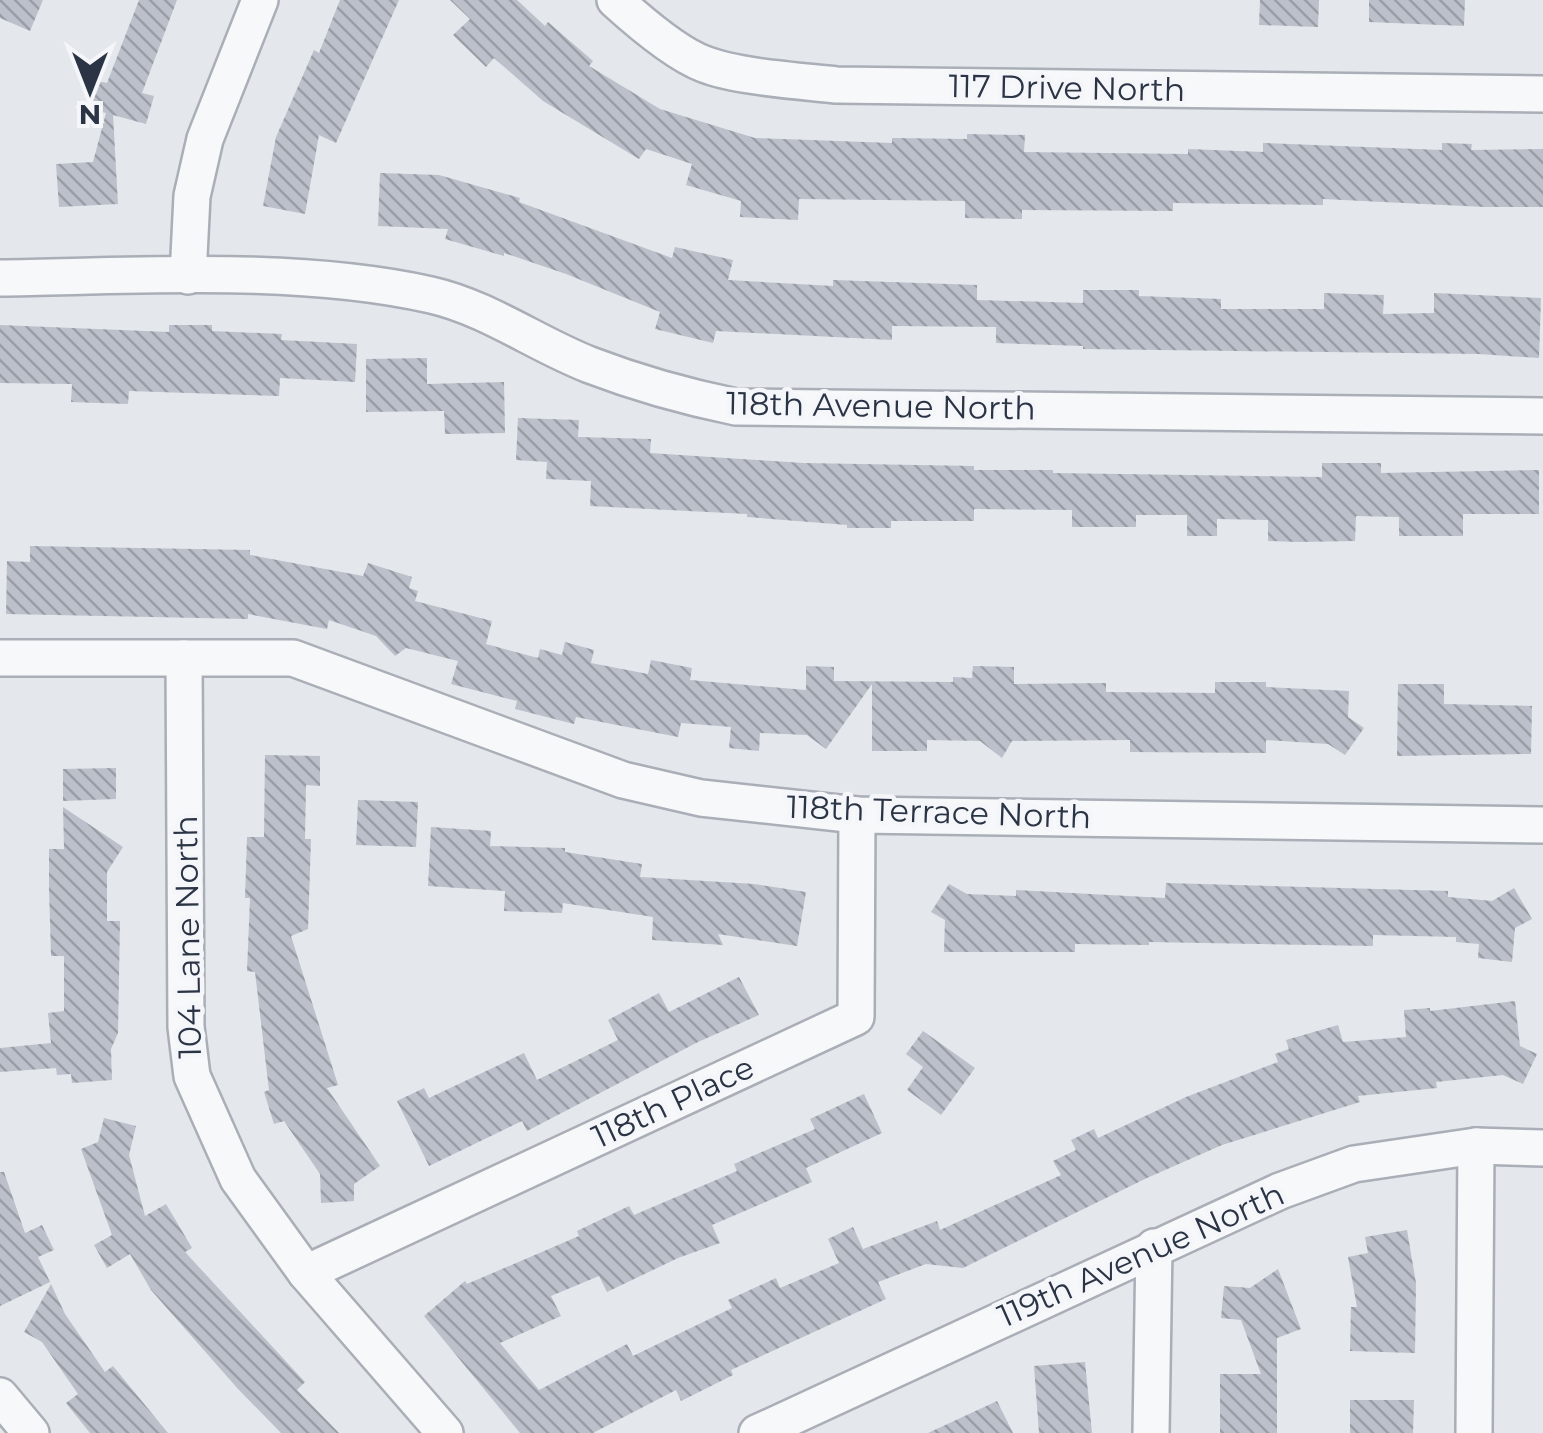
<svg xmlns="http://www.w3.org/2000/svg" width="1543" height="1433" font-family="Montserrat,sans-serif">
<defs>
<pattern id="building-back-hatch" width="6" height="6" patternUnits="userSpaceOnUse" patternTransform="scale(2.5)"><rect width="6" height="6" fill="#bbc0ca"/><path d="M-1 5l2 2M0 0l6 6M5-1l2 2" fill="none" stroke="#989da6"/></pattern>
</defs>
<rect width="100%" height="100%" fill="#e4e7ec"/>
<!-- building -->
<g fill="url(#building-back-hatch)">
<polygon points="0,0 43,0 30,31 0,18"/>
<polygon points="139,0 177,0 142,93 154,96 146,124 113,115 118,204 59,207 56,164 93,162 106,113 85,108 93,80 107,83"/>
<polygon points="340,0 399,0 336,143 319,135 305,214 263,206 276,137 314,50 319,53"/>
<polygon points="450,0 517,0 545,26 548,22 593,61 589,66 660,109 755,138 892,143 892,138 967,139 967,134 1025,135 1024,152 1188,154 1188,149 1263,152 1263,143 1442,150 1442,143 1472,144 1471,150 1543,149 1543,207 1484,207 1323,199 1323,205 1173,203 1173,211 1022,210 1022,219 965,218 965,201 799,199 798,220 740,217 741,201 686,185 692,164 646,149 639,159 543,101 494,58 486,67 453,35 470,19"/>
<polygon points="1260,0 1319,0 1318,27 1259,25"/>
<polygon points="1369,0 1465,0 1464,26 1369,22"/>
<polygon points="380,173 439,175 520,198 519,202 672,258 675,247 733,260 728,280 833,286 833,280 977,285 977,300 1083,303 1083,290 1139,290 1139,296 1221,299 1221,309 1324,309 1324,293 1384,295 1383,314 1434,313 1434,293 1541,298 1539,358 1479,354 1083,349 1083,346 996,343 996,327 892,326 892,340 716,331 713,343 655,329 660,312 566,274 504,253 504,256 445,239 448,229 378,226"/>
<polygon points="0,325 169,332 169,325 212,325 212,331 282,334 281,340 357,344 355,382 280,378 279,396 129,391 128,404 71,402 72,384 0,383"/>
<polygon points="427,358 427,384 504,382 505,433 445,434 444,411 366,412 366,359"/>
<polygon points="518,418 579,420 578,437 651,439 650,453 803,463 974,466 974,470 1053,470 1053,473 1322,477 1322,463 1381,463 1381,473 1539,470 1539,514 1463,514 1463,536 1399,536 1399,517 1356,516 1355,541 1298,542 1268,541 1268,520 1217,519 1217,536 1187,536 1187,515 1136,515 1136,527 1072,527 1072,510 974,509 974,521 891,521 891,528 847,528 847,525 747,517 747,514 590,506 591,481 546,479 547,462 516,460"/>
<polygon points="30,546 250,550 250,555 363,576 368,563 412,577 409,588 418,591 415,601 492,621 486,644 538,658 540,649 562,655 565,642 594,650 591,663 648,674 651,660 692,668 690,680 806,690 806,666 834,667 834,681 953,682 953,677 972,678 973,666 1014,667 1014,684 1106,683 1106,692 1215,693 1215,682 1266,682 1266,687 1349,691 1348,717 1364,728 1345,755 1328,744 1266,740 1266,753 1130,752 1130,740 1012,741 1002,758 980,741 927,740 927,751 872,751 872,684 826,749 807,735 760,733 759,751 729,748 731,727 681,723 678,737 576,717 574,724 515,709 517,701 451,684 458,661 406,648 395,656 376,636 329,620 327,629 248,614 248,619 6,614 7,561 30,562"/>
<polygon points="1398,684 1444,684 1444,704 1532,706 1531,754 1397,756"/>
<polygon points="265,755 320,756 320,786 306,785 305,839 311,839 308,929 291,936 338,1085 327,1088 380,1166 354,1184 354,1201 321,1203 320,1174 284,1121 274,1124 264,1092 269,1090 255,972 247,971 250,898 245,898 247,837 264,837"/>
<polygon points="116,768 116,799 63,801 63,769"/>
<polygon points="358,800 418,802 416,847 356,845"/>
<polygon points="63,807 123,847 107,872 107,921 120,921 118,1033 111,1049 112,1080 72,1083 71,1074 57,1075 56,1068 0,1072 0,1048 51,1043 48,1013 64,1011 64,956 51,956 49,889 49,849 64,849"/>
<polygon points="431,827 491,831 490,846 565,848 565,852 642,864 640,877 754,884 806,892 797,946 718,934 723,945 652,940 653,917 563,903 562,913 504,911 505,891 428,886"/>
<polygon points="1166,883 1448,891 1448,897 1492,901 1514,888 1532,919 1515,928 1512,962 1478,958 1479,944 1456,942 1456,937 1373,935 1373,946 1149,942 1149,945 1075,944 1075,952 944,952 945,920 931,912 949,884 967,894 1016,896 1016,890 1165,898"/>
<polygon points="739,977 759,1015 698,1042 527,1131 522,1121 429,1166 397,1101 424,1088 429,1098 524,1053 537,1080 618,1040 608,1020 659,993 669,1012"/>
<polygon points="1515,1001 1520,1046 1537,1054 1523,1084 1503,1075 1436,1082 1437,1088 1358,1096 1360,1102 1222,1145 1147,1178 963,1268 926,1264 878,1282 886,1299 731,1370 733,1375 681,1401 676,1390 593,1433 520,1433 424,1316 465,1281 467,1284 579,1236 577,1231 629,1206 634,1215 737,1171 734,1164 815,1129 810,1119 864,1094 882,1133 806,1168 812,1182 712,1225 720,1243 678,1258 607,1292 599,1276 551,1296 561,1316 500,1343 539,1390 627,1344 633,1356 732,1308 728,1300 776,1278 780,1288 839,1263 828,1239 853,1227 863,1249 937,1221 940,1230 1061,1175 1053,1161 1076,1150 1071,1140 1094,1129 1098,1138 1186,1097 1278,1062 1275,1054 1289,1049 1286,1040 1338,1025 1343,1042 1406,1037 1404,1010 1430,1008 1430,1011"/>
<polygon points="923,1031 975,1068 941,1115 907,1090 923,1067 906,1054"/>
<polygon points="104,1118 136,1126 129,1155 145,1216 166,1204 192,1248 185,1252 305,1382 297,1390 339,1433 281,1433 238,1389 151,1290 130,1254 107,1268 94,1245 112,1235 81,1149 98,1142"/>
<polygon points="0,1172 4,1172 25,1233 42,1225 54,1250 38,1257 50,1282 0,1306"/>
<polygon points="1407,1230 1416,1283 1415,1353 1350,1351 1351,1307 1357,1307 1348,1257 1368,1253 1365,1237"/>
<polygon points="1278,1269 1301,1329 1277,1338 1277,1433 1220,1433 1220,1374 1261,1374 1241,1320 1221,1318 1224,1286 1250,1288"/>
<polygon points="51,1284 65,1314 105,1372 113,1366 168,1433 90,1433 66,1403 78,1394 42,1342 24,1332"/>
<polygon points="1085,1362 1092,1433 1039,1433 1034,1366"/>
<polygon points="1350,1400 1414,1400 1413,1433 1350,1433"/>
<polygon points="997,1401 1013,1433 928,1433"/>
</g>
<g fill="none" stroke-linecap="round" stroke-linejoin="round">
<defs>
<g id="minor">
<path d="M615,0C636,19 677,54 704,64C737,77 800,81 836,85L1543,94"/>
<polyline points="188,276 192,196 205,139 260,0"/>
<path d="M0,278C137,276 297,265 431,295C488,308 536,344 590,365C637,383 687,397 736,407L1543,416"/>
<polyline points="0,658 293,658 623,780 701,798 857,815 1543,825"/>
<polyline points="184,658 186,1027 192,1076 238,1179 306,1273 445,1433"/>
<polyline points="306,1273 856,1017 857,815"/>
<polyline points="0,1396 31,1433"/>
<polyline points="757,1433 1280,1191 1354,1164 1476,1146 1543,1148"/>
<polyline points="1151,1433 1154,1247"/>
<polyline points="1474,1433 1476,1146"/>
</g>
</defs>
<!-- minor casing -->
<use href="#minor" stroke="#a9aeb7" stroke-width="40"/>
<!-- minor -->
<use href="#minor" stroke="#f7f8fa" stroke-width="35"/>
</g>
<g text-anchor="middle" stroke-width="9" stroke-linejoin="round" paint-order="stroke">
<!-- street labels -->
<g font-size="32" fill="#2b3445" stroke="#f4f6f9">
<text transform="translate(1067 88) rotate(1)" y="11">117 Drive North</text>
<text transform="translate(881 406) rotate(1)" y="11">118th Avenue North</text>
<text transform="translate(939 812) rotate(2)" y="11">118th Terrace North</text>
<text transform="translate(188 937) rotate(-91)" y="11">104 Lane North</text>
<text transform="translate(673 1102) rotate(-25)" y="11">118th Place</text>
<text transform="translate(1141 1255) rotate(-24)" y="11">119th Avenue North</text>
</g>
</g>
<!-- north arrow -->
<g transform="translate(90 90) rotate(180)" stroke="#f4f6f9" stroke-width="8" paint-order="stroke">
<path d="M0-8L18 38L0 25L-18 38Z" fill="#2b3445"/>
<text y="-15" font-size="28" font-weight="bold" text-anchor="middle" fill="#2b3445">N</text>
</g>
</svg>
